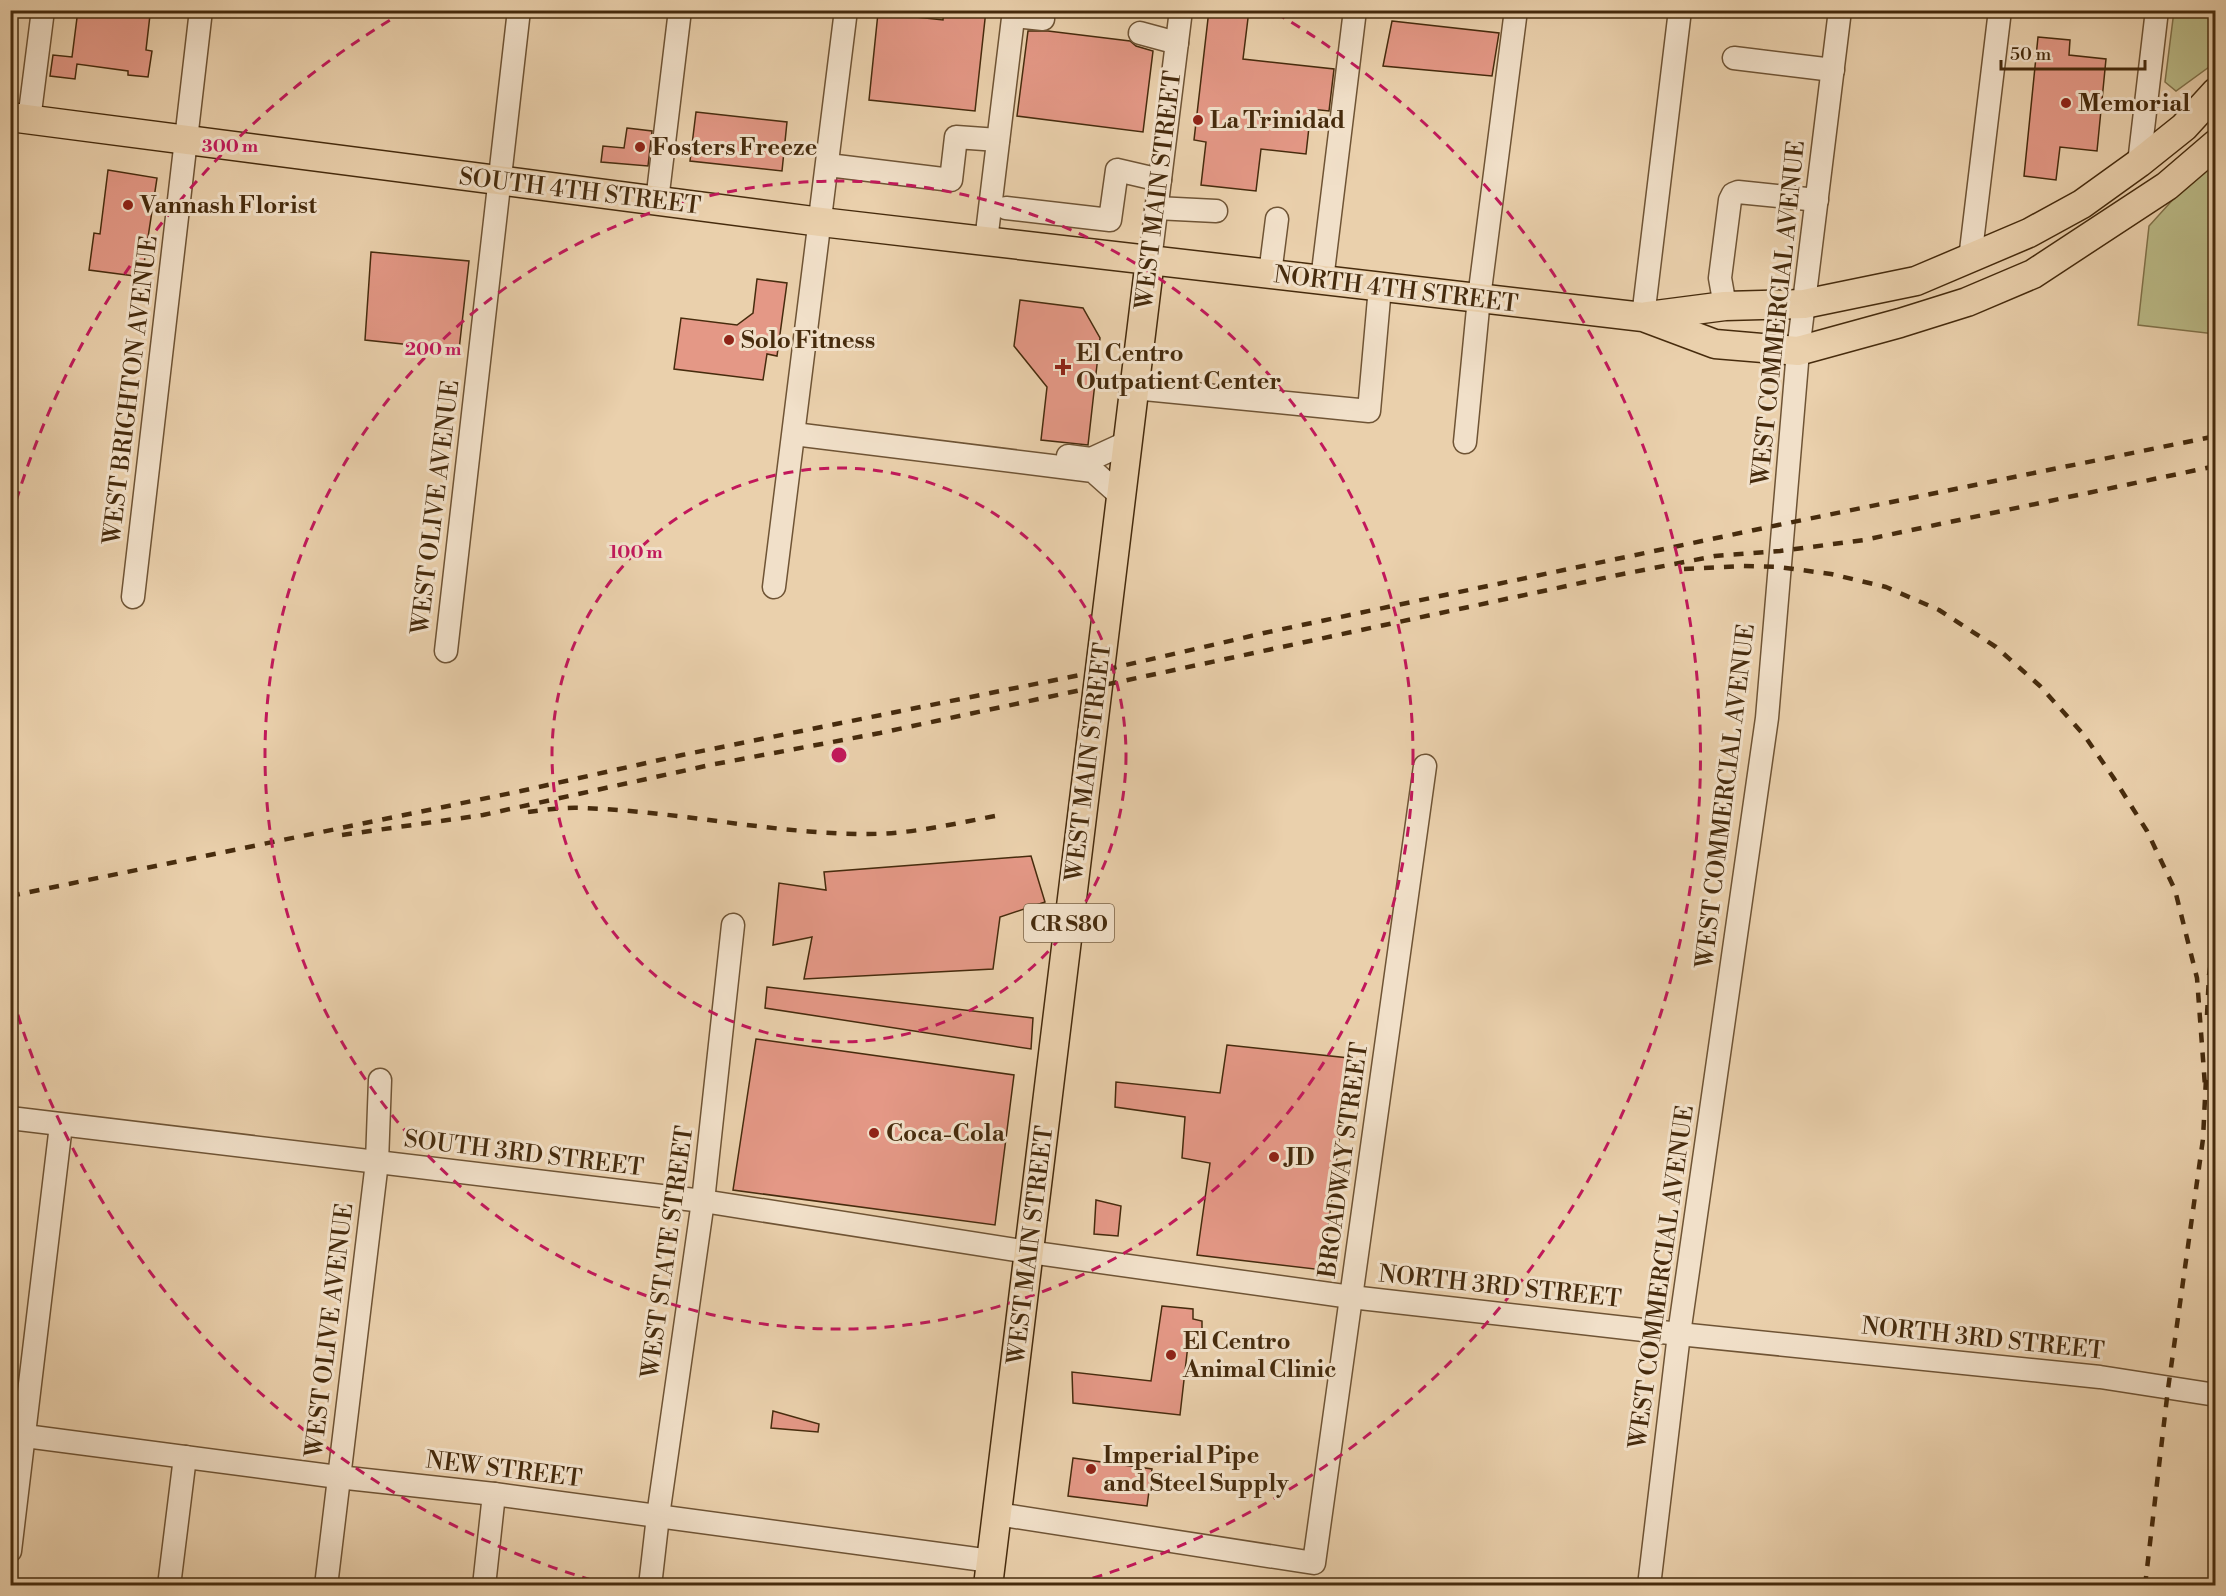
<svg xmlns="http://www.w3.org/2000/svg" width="2226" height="1596" font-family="'Libre Bodoni',serif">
<rect width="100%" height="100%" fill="#ead0ac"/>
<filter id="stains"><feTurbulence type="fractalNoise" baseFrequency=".00333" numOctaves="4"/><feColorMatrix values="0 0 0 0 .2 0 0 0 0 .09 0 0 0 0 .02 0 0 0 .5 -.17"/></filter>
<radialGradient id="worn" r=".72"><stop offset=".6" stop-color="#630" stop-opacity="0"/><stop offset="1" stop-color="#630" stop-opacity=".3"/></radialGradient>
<!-- green -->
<g fill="#baba87" stroke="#80724a" stroke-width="1.5">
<polygon points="2174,11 2216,11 2215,59 2209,67 2176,91 2165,82"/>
<polygon points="2215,153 2215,334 2138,325 2149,226"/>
</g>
<!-- building -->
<g fill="#e49886" stroke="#462b0d" stroke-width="1.5">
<polygon points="78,10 111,10 150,15 146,50 152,51 148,77 128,75 128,71 77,64 75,79 50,76 53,55 72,57"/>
<polygon points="944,10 986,10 975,111 869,100 878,13 943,20"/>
<polygon points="1209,10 1249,10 1243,59 1334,69 1329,111 1311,109 1306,154 1261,149 1256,191 1201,185 1206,142 1194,140"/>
<polygon points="1392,21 1499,33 1492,76 1383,66"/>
<polygon points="1028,31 1048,31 1130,41 1136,46 1153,51 1143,132 1017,116"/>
<polygon points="2038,37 2070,40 2069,55 2106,59 2097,151 2060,147 2056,180 2024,176"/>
<polygon points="696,112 787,122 782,171 690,161"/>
<polygon points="627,128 652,131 648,166 601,162 603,146 624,148"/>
<polygon points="108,170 157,178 142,277 89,270 94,233 100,234"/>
<polygon points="371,252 469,261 459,350 365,340"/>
<polygon points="757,279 787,283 777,356 767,354 763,380 674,369 681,318 737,325 753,313"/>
<polygon points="1020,300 1083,308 1100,338 1088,445 1041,440 1047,387 1014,346"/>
<polygon points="1031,856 1045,902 1000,917 993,969 804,979 812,937 773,945 779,883 826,890 824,872"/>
<polygon points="767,987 1033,1018 1031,1049 765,1008"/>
<polygon points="756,1039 1014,1075 995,1225 733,1190"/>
<polygon points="1227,1045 1349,1058 1323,1270 1197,1255 1210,1163 1182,1158 1185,1117 1115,1107 1116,1082 1220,1093"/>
<polygon points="1096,1200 1121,1206 1118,1236 1094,1234"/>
<polygon points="1162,1306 1193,1309 1193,1319 1202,1321 1202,1338 1189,1336 1180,1415 1073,1403 1072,1372 1151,1381"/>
<polygon points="773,1411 819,1424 818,1432 771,1428"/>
<polygon points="1073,1458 1152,1469 1147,1506 1068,1496"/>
</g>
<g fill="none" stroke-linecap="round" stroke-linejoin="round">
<defs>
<g id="minor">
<polyline points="1013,16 1043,19"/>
<polyline points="1140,33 1177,43"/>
<polyline points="1734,58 1833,70"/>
<polyline points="29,120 43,10"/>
<polyline points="2139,163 2157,10"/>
<polyline points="828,165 951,180 956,137 998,140"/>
<polyline points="657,201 680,10"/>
<polyline points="1006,208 1110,220 1117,170 1160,180"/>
<polyline points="1156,208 1216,211"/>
<polyline points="986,241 1014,10"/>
<polyline points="1970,259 2000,10"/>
<polyline points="1150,260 1181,10"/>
<polyline points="1270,274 1277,219"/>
<polyline points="1322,280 1355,10"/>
<polyline points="1725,306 1720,278 1730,200 1733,194 1738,192 1817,200"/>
<polyline points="1643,317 1680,10"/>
<polyline points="1134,388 1369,411 1380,287"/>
<polyline points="794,434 1093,471 1121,496"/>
<polyline points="1465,442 1479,298 1516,10"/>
<polyline points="1068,456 1091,459 1128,442"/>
<polyline points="774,587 846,10"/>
<polyline points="133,597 201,10"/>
<polyline points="446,651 519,10"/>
<polyline points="10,1118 703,1201 1029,1252 1351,1297 1679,1334 2100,1377 2216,1395"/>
<polyline points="10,1434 338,1477 494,1494 991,1561"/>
<polyline points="997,1514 1314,1563 1425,766"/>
<polyline points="10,1551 61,1125"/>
<polyline points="169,1586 185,1457"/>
<polyline points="326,1586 377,1162 380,1080"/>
<polyline points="484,1586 494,1494"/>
<polyline points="650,1586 658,1516 703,1201 733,925"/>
<polyline points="1649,1586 1679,1334 1767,718 1798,351 1840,10"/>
</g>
<g id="major">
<polyline points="10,117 821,222 1643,317 1715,344 1798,351 1900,323 1967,302 2033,274 2167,186 2216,144"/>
<polyline points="1648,316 1725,306 1804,304 1916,281 2029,233 2082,204 2139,163 2184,127 2216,92"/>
<polyline points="988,1586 1150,260"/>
</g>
</defs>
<!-- minor casing -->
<use href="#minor" stroke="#6f5435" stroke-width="25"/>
<!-- major casing -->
<use href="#major" stroke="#462b0d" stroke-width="31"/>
<!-- minor -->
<use href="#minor" stroke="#f1e0c9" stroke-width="22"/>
<!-- major -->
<use href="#major" stroke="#ead0ac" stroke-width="28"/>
<!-- rail -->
<g stroke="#462b0d" stroke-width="4.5" stroke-dasharray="10 10" stroke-linecap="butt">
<polyline points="1684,569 1742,566 1779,567 1831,574 1886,587 1939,610 1996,647 2040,686 2084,735 2113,777 2147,831 2175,890 2197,978 2205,1086"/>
<path d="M528,812C545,810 564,807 582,808C678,811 772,834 868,834C911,834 953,824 995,816"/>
<polyline points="342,835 483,815 710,765 880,733 1618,575 1715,556 1780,551 1864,540 2216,466"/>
<polyline points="10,896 521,791 682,755 1100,671 1264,633 1783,524 2216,436"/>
<polyline points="2207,1015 2209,975 2216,929"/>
<polyline points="2145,1586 2168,1389 2203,1139 2206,1078"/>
</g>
</g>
<!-- distance rings -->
<g fill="none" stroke="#c2185b" stroke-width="3" stroke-dasharray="10 8">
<circle cx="839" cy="755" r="287"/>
<circle cx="839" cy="755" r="574"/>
<path d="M609 1585A861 861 0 0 1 11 992M11 518A861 861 0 0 1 402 13M1276 13A861 861 0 0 1 1069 1585"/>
</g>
<!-- markers -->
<g fill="#8f2418" stroke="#f1e0c9" stroke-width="2">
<circle cx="2066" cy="103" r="6"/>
<circle cx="1198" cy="120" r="6"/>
<circle cx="640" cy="147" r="6"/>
<circle cx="128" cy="205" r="6"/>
<circle cx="729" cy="340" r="6"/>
<path d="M1060 358h6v6h6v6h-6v6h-6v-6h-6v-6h6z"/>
<circle cx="874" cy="1133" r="6"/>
<circle cx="1274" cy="1157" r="6"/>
<circle cx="1171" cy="1355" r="6"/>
<circle cx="1091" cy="1469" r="6"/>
</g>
<g text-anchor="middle" stroke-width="6" stroke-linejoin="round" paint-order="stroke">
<!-- shield labels -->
<rect fill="#f1e0c9" stroke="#796145" stroke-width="1.5" x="1024" y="904" width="90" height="38" rx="4.5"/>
<g font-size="22" font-weight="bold" fill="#462b0d">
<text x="1069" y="931">CR S80</text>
</g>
<!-- poi labels -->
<g font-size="24" font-weight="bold" fill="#462b0d" stroke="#f1e0c9" text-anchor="start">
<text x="2078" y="111">Memorial</text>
<text x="1210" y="128">La Trinidad</text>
<text x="652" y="155">Fosters Freeze</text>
<text x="140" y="213">Vannash Florist</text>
<text x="741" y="348">Solo Fitness</text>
<text x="1076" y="361">El Centro<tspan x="1076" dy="28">Outpatient Center</tspan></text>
<text x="886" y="1141">Coca-Cola</text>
<text x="1286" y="1165">JD</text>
<text x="1183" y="1349">El Centro<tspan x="1183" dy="28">Animal Clinic</tspan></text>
<text x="1103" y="1463">Imperial Pipe<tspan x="1103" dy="28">and Steel Supply</tspan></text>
</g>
<!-- street labels -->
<g font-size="24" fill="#462b0d" stroke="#f1e0c9">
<text transform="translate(1158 190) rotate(-83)" y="8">WEST MAIN STREET</text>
<text transform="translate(580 191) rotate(7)" y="8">SOUTH 4TH STREET</text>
<text transform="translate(1396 289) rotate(7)" y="8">NORTH 4TH STREET</text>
<text transform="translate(1778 313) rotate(-84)" y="8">WEST COMMERCIAL AVENUE</text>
<text transform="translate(130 390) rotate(-83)" y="8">WEST BRIGHTON AVENUE</text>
<text transform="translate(435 507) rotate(-83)" y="8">WEST OLIVE AVENUE</text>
<text transform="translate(1088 762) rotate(-83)" y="8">WEST MAIN STREET</text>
<text transform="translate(1725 796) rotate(-83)" y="8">WEST COMMERCIAL AVENUE</text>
<text transform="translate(524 1153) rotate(7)" y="8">SOUTH 3RD STREET</text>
<text transform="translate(1343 1160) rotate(-82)" y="8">BROADWAY STREET</text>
<text transform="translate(1030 1245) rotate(-83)" y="8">WEST MAIN STREET</text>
<text transform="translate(667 1252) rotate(-82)" y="8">WEST STATE STREET</text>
<text transform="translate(1661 1277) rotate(-82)" y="8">WEST COMMERCIAL AVENUE</text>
<text transform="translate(1500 1286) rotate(6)" y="8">NORTH 3RD STREET</text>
<text transform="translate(329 1330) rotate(-83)" y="8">WEST OLIVE AVENUE</text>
<text transform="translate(1983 1338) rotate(6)" y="8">NORTH 3RD STREET</text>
<text transform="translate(504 1469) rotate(7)" y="8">NEW STREET</text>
</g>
</g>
<circle cx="839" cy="755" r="9" fill="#c2185b" stroke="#f1e0c9" stroke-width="3"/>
<g font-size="18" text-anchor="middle" font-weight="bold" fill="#c2185b" stroke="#f1e0c9" stroke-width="6" stroke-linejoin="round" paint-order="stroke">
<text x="230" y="152">300 m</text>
<text x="433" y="355">200 m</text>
<text x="636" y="558">100 m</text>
</g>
<!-- margin -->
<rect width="2226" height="1596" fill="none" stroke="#ead0ac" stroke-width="36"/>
<rect x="12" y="12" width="2202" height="1572" fill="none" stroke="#462b0d" stroke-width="3"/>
<rect x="18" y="18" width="2190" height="1560" fill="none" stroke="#462b0d" stroke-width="1.5"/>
<!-- scale -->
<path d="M2001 60v9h144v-9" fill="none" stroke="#462b0d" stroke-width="3"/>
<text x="2010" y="60" font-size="18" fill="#462b0d" stroke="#f1e0c9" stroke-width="4.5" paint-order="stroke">50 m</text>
<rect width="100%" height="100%" filter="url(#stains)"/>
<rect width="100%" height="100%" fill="url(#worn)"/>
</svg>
